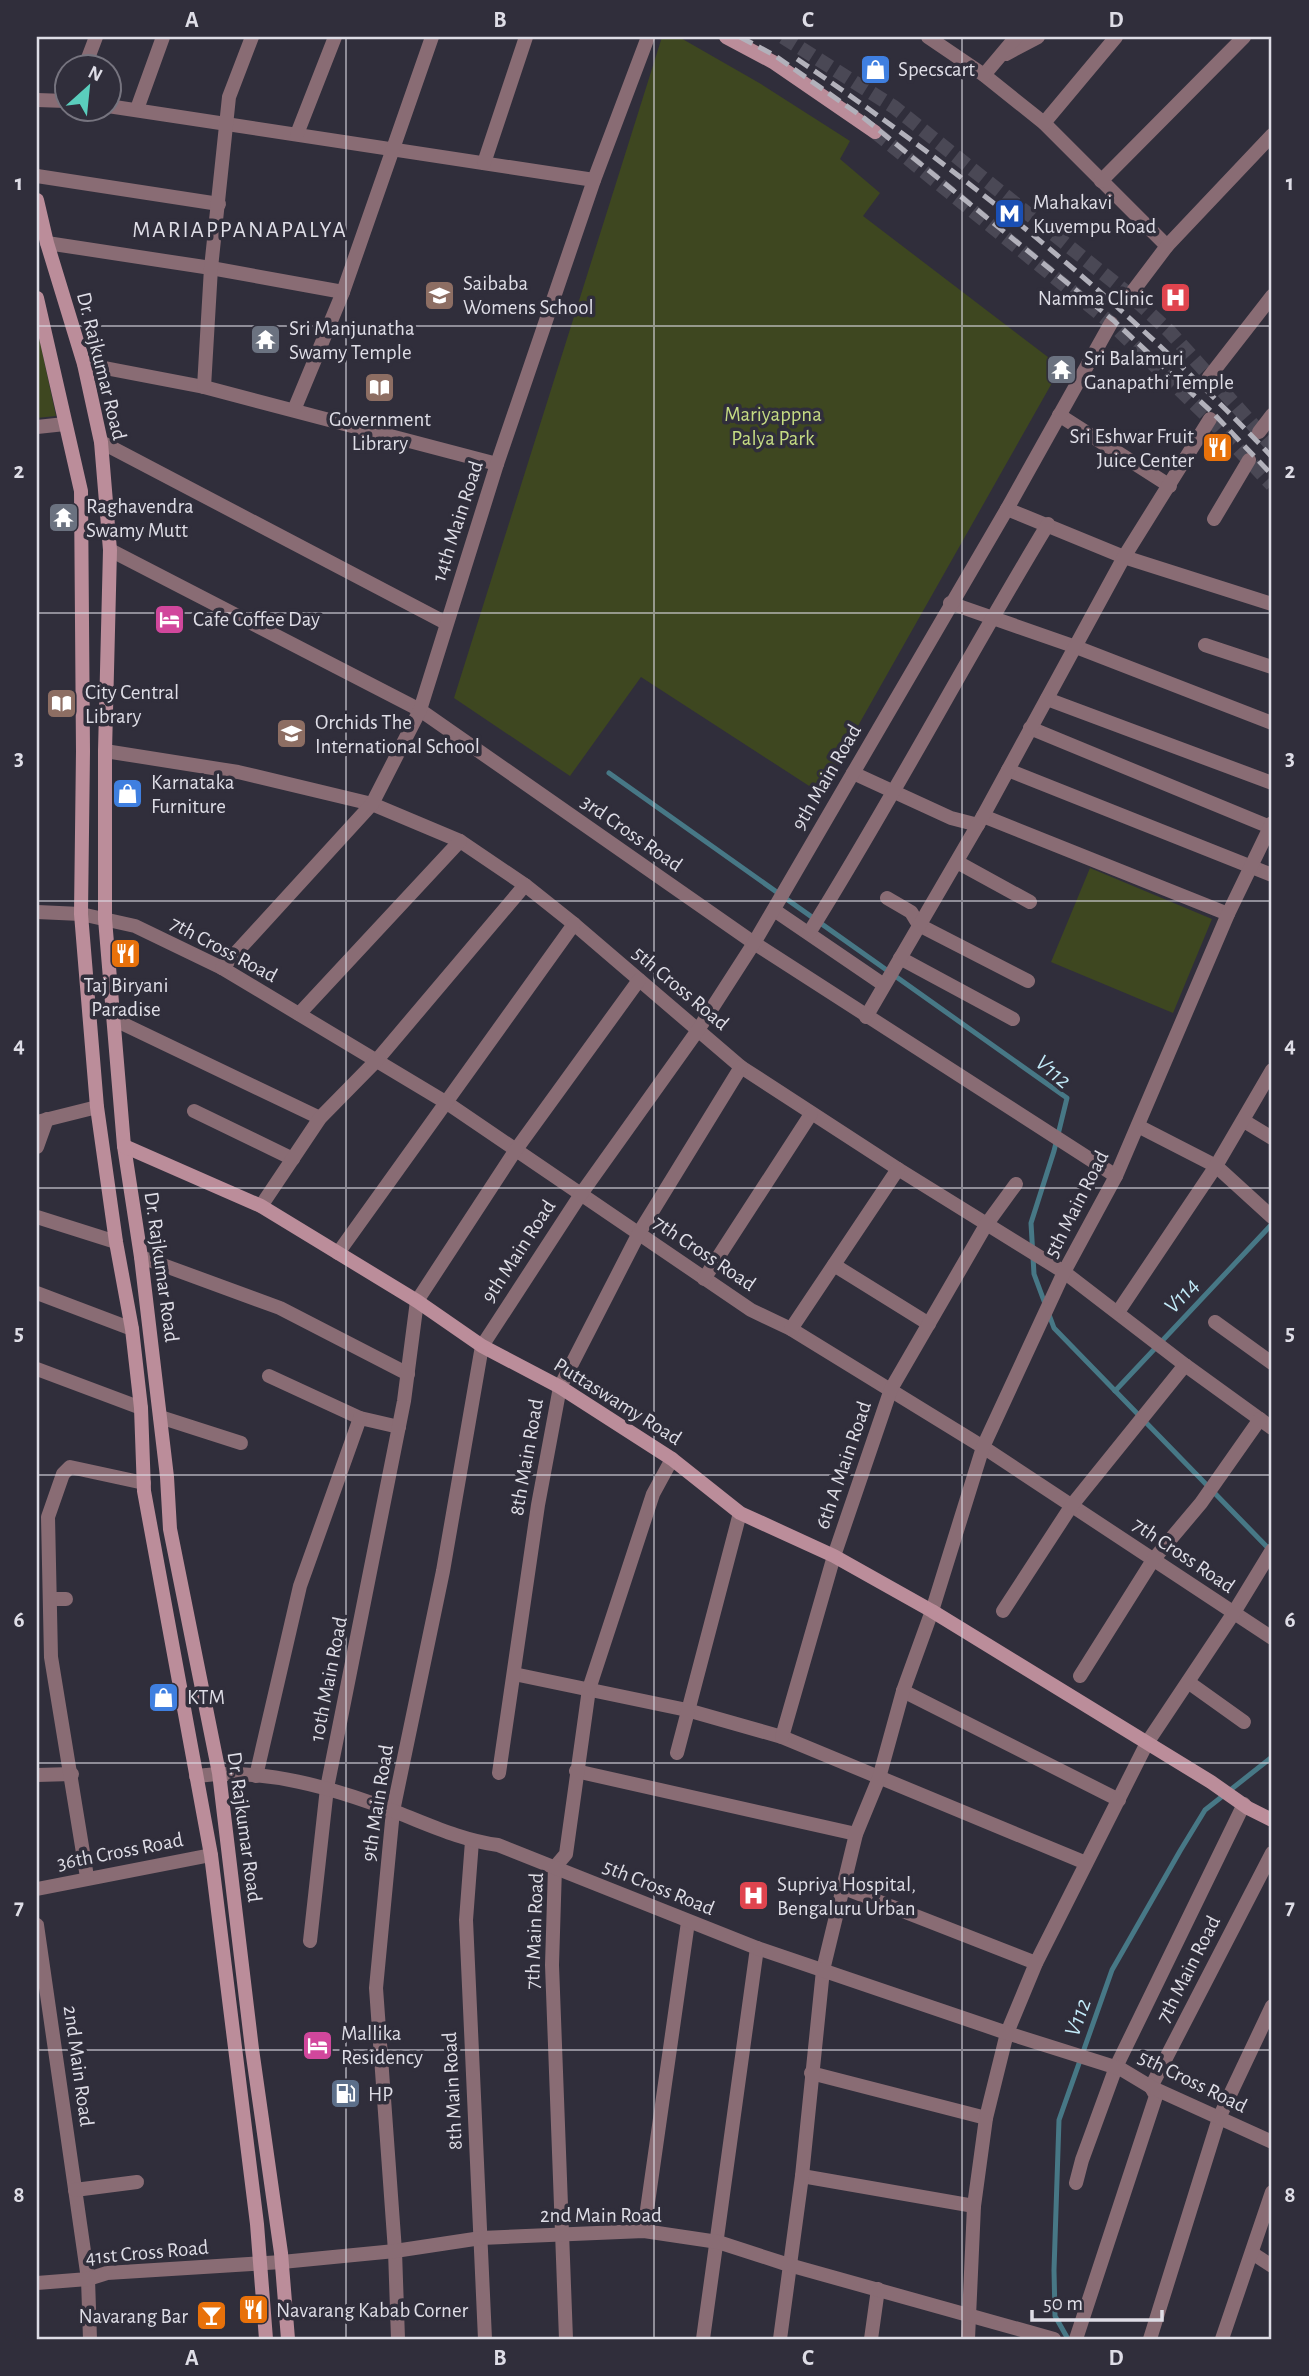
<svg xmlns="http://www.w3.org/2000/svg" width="1309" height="2376" font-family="'Alegreya Sans',sans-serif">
<rect width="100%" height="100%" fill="#302e3b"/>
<!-- green -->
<g fill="#3e4720">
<polygon points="662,37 679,37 761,84 850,141 840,159 880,193 863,216 1061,367 820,793 641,677 570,776 454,698"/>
<polygon points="37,328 56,416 37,418"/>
<polygon points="1090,868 1212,919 1173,1013 1051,962"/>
</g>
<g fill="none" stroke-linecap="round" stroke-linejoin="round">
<!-- stream -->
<g stroke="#477886" stroke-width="5">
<polyline points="609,773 1067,1098 1054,1151 1031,1223 1034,1274 1054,1328 1270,1550"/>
<polyline points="1115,1391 1272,1224"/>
<polyline points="1068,2339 1055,2316 1054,2270 1059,2120 1112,1970 1180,1851 1205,1810 1272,1757"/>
</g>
<!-- secondary-tunnel -->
<g stroke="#4a4855" stroke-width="14" stroke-dasharray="14 7" stroke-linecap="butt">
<polyline points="783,37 894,107 1130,295 1170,332 1272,446"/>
<polyline points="875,132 1111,323 1210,419 1272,485"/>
</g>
<!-- minor -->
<g stroke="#896c74" stroke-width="14">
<polyline points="928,37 984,75 1044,123 1167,246"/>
<polyline points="1006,54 1038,37"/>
<polyline points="85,66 96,37"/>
<polyline points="984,75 1016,37"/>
<polyline points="37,100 66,101"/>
<polyline points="108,106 594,180"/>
<polyline points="137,109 163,37"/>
<polyline points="1044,123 1116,37"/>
<polyline points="297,134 335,37"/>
<polyline points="484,163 526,37"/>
<polyline points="37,176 219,204"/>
<polyline points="1101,181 1244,37"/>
<polyline points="47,243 211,268 343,292"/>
<polyline points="1130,295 1167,246 1272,135"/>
<polyline points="84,364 204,387 497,464"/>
<polyline points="1209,377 1272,296"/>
<polyline points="204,387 211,268 229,97 252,37"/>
<polyline points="294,410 343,292 432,37"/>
<polyline points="1059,415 1170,486"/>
<polyline points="37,427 65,424"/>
<polyline points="1259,432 1272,415"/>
<polyline points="101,442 446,623"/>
<polyline points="1007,509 1124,557 1272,604"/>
<polyline points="1214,519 1249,460"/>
<polyline points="110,550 420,710 754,943 1116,1176"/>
<polyline points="950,603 1076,647 1272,723"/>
<polyline points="1205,645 1272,667"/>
<polyline points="1047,699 1272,783"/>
<polyline points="1030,728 1270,827"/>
<polyline points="105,751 238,772 372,804 460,841 525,885 574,924 741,1067 898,1169 1064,1272 1185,1365 1272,1428"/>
<polyline points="1008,770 1272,875"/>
<polyline points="853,773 951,818 978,825"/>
<polyline points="983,816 1228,914"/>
<polyline points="957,862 1030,902"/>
<polyline points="887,898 911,912 919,925 1028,981"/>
<polyline points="774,910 884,985"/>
<polyline points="37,912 81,914 135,926 222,968 447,1103 751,1310 791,1329 983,1447 1272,1638"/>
<path d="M809,933C893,799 966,659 1048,524"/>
<polyline points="900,958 1013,1019"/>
<polyline points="222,968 372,804 420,710 497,464 594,180 648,37"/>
<polyline points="299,1014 460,841"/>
<polyline points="866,1017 983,816 1124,557 1210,419"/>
<polyline points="115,1020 320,1118"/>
<polyline points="194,1111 293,1159"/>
<polyline points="1244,1121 1272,1138"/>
<polyline points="37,1122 97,1107"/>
<polyline points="1138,1126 1216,1166 1272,1217"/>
<polyline points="37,1147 47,1119"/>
<polyline points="261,1206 320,1118 377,1060 525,885"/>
<polyline points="37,1217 116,1242"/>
<polyline points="338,1253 574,924"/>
<polyline points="141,1257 280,1308 408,1374"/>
<polyline points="834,1265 929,1324"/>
<polyline points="704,1279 811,1114"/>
<polyline points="37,1293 132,1329"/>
<polyline points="1118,1312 1216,1166 1272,1070"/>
<polyline points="1215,1322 1272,1363"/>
<polyline points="791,1329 898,1169"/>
<polyline points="37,1369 141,1408"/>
<polyline points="269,1376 360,1418 399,1427"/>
<polyline points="160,1417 241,1443"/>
<polyline points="50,1599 66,1599"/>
<polyline points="1003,1611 1072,1505 1185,1365"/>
<polyline points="514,1674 687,1710 782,1737 1086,1863"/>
<polyline points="1080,1676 1153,1560 1201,1503 1260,1419"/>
<polyline points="1188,1682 1244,1722"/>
<polyline points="903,1691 1119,1800"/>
<polyline points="782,1737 834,1556 891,1389 986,1225 1016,1184"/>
<polyline points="677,1753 740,1513"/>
<polyline points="576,1771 856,1834"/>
<polyline points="499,1773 538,1505 560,1387 639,1233 741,1067"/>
<polyline points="37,1775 72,1774"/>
<polyline points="256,1776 300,1586 360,1418"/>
<polyline points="472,1841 466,1920 485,2339"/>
<polyline points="87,1877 51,1657 48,1517 63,1474 70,1467 144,1483"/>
<polyline points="844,1888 1036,1963"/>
<polyline points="37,1925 88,2279 90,2339"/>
<polyline points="310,1941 327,1788 404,1401 417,1301 515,1151 639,980"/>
<polyline points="811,2073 986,2118"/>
<polyline points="802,2176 974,2206"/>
<polyline points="1076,2183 1082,2160 1116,2067 1244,1804"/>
<polyline points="75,2190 137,2182"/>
<polyline points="644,2231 688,1922"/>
<polyline points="1252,2253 1272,2266"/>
<polyline points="398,2339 395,2251 376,1988 393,1811 443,1571 482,1346 581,1194 698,1030 754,943 1007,509 1111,323"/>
<polyline points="566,2339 552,1965 555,1867 566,1854 589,1689 653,1494 672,1459"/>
<polyline points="703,2339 757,1948"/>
<polyline points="780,2339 802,2176 823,1970 856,1834 879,1778 903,1691 932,1611 983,1447 1064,1272 1116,1176 1228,914 1272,823"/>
<polyline points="871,2339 878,2289"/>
<polyline points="968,2339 974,2206 986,2118 1007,2033 1036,1963 1147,1743 1233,1614 1272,1550"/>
<polyline points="1076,2339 1156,2096 1151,2087 1272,1853"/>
<polyline points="1150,2339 1219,2118 1272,2006"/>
<polyline points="1222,2339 1272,2192"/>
</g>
<!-- tertiary -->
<g stroke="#896c74" stroke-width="14">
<path d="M196,1776C263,1767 334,1788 396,1812C430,1825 461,1840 498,1845L757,1948L1007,2033L1121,2069L1151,2087L1272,2142"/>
<polyline points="37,1889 211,1855"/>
<polyline points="37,2283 88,2279 107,2273 282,2262 395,2251 481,2238 644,2231 718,2242 789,2265 1054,2339"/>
</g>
<!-- secondary -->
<g stroke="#bb8d9a" stroke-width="14">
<polyline points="726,37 773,62 875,132"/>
<polyline points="37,200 47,243 84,364 101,442 110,550 105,751 105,919 124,1146 141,1257 167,1477 170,1529 219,1773 252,2049 281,2253 288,2339"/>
<polyline points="37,298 81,491 83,751 81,914 97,1107 116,1242 132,1329 141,1408 144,1491 211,1855 257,2224 266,2339"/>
<polyline points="124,1146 261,1206 417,1301 482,1346 560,1387 672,1459 740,1513 834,1556 932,1611 1211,1782 1248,1808 1272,1820"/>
</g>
<!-- rail -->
<g stroke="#b2b1bb" stroke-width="5" stroke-dasharray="14 7" stroke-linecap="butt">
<polyline points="740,37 774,55 864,118 1113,320 1214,414 1272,475"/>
<path d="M797,59C968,175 1130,307 1272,457"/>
</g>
</g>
<!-- grid -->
<path fill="none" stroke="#dedde6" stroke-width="2" stroke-opacity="0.55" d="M346,37V2339M654,37V2339M962,37V2339M37,326H1272M37,613H1272M37,901H1272M37,1188H1272M37,1475H1272M37,1763H1272M37,2050H1272"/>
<!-- icons -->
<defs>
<symbol id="shop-square" viewBox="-11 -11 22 22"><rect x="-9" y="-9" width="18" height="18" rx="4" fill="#3f7fe0" stroke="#302e3b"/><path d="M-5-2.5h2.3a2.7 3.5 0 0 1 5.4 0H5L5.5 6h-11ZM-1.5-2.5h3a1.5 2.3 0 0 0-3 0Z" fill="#fff"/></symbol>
<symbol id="metro-square" viewBox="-11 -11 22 22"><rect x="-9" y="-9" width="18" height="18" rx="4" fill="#1a4fb4" stroke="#302e3b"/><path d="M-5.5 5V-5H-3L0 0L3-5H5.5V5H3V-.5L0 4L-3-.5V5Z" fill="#fff"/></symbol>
<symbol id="school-square" viewBox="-11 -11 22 22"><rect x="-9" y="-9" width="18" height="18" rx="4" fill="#8d6e63" stroke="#302e3b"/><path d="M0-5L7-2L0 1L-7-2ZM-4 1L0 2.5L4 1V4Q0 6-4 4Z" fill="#fff"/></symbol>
<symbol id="hospital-square" viewBox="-11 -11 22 22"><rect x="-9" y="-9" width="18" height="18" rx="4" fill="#e0444e" stroke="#302e3b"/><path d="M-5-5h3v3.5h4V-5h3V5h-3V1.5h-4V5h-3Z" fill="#fff"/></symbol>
<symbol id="temple-square" viewBox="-11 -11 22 22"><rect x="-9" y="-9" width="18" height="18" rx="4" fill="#6b7280" stroke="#302e3b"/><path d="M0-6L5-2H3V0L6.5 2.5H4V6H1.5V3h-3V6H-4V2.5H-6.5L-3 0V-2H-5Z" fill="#fff"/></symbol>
<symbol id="library-square" viewBox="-11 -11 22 22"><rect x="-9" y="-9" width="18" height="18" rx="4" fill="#8d6e63" stroke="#302e3b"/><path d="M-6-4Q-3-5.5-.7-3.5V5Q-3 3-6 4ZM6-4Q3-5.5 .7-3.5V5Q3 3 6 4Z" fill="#fff"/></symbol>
<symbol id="restaurant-square" viewBox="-11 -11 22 22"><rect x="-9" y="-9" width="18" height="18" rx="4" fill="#e8710a" stroke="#302e3b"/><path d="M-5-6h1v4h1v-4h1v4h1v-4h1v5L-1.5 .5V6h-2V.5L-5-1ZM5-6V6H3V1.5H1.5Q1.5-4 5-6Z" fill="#fff"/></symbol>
<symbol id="hotel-square" viewBox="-11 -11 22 22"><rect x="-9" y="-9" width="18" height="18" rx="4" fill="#d1479c" stroke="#302e3b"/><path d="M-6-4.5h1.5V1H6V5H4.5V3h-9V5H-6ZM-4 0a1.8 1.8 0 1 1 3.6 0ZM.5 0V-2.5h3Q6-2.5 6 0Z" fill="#fff"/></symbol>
<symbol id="fuel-square" viewBox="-11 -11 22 22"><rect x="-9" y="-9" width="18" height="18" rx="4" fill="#5c6f8a" stroke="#302e3b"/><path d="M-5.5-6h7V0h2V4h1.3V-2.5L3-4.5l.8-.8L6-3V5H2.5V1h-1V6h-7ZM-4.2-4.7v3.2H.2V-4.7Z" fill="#fff"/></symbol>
<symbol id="bar-square" viewBox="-11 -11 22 22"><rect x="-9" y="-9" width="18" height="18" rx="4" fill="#e8710a" stroke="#302e3b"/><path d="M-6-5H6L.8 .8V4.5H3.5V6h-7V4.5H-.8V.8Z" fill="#fff"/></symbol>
</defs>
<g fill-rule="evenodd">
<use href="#shop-square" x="858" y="52" width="35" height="35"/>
<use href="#metro-square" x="992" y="196" width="35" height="35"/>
<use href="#school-square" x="422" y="278" width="35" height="35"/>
<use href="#hospital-square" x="1158" y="280" width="35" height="35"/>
<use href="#temple-square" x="248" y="322" width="35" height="35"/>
<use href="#temple-square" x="1044" y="352" width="35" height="35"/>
<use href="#library-square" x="362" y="370" width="35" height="35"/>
<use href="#restaurant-square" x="1200" y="430" width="35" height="35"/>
<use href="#temple-square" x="46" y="500" width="35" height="35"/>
<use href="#hotel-square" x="152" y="602" width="35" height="35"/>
<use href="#library-square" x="44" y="686" width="35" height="35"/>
<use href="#school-square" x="274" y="716" width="35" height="35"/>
<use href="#shop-square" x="110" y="776" width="35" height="35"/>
<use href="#restaurant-square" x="108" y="936" width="35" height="35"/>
<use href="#shop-square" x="146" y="1680" width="35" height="35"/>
<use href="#hospital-square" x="736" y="1878" width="35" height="35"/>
<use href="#hotel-square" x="300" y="2028" width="35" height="35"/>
<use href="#fuel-square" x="328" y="2076" width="35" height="35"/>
<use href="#restaurant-square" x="236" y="2292" width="35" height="35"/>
<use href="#bar-square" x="194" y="2298" width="35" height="35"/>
</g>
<g text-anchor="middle" stroke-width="7" stroke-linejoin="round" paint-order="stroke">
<!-- poi labels -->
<g font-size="21" fill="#dedde6" stroke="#302e3b" text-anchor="start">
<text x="898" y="76">Specscart</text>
<text x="1033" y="209">Mahakavi<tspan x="1033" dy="24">Kuvempu Road</tspan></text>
<text x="463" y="290">Saibaba<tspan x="463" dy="24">Womens School</tspan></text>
<text x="1153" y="305" text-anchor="end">Namma Clinic</text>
<text x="289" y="335">Sri Manjunatha<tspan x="289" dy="24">Swamy Temple</tspan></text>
<text x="1084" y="365">Sri Balamuri<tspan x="1084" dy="24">Ganapathi Temple</tspan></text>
<text x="380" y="426" text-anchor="middle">Government<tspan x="380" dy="24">Library</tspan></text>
<text x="1194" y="443" text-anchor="end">Sri Eshwar Fruit<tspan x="1194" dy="24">Juice Center</tspan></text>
<text x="86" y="513">Raghavendra<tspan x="86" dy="24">Swamy Mutt</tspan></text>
<text x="193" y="626">Cafe Coffee Day</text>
<text x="85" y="699">City Central<tspan x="85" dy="24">Library</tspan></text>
<text x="315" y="729">Orchids The<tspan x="315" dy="24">International School</tspan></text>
<text x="151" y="789">Karnataka<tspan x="151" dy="24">Furniture</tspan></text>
<text x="126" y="992" text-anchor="middle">Taj Biryani<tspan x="126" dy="24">Paradise</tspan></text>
<text x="187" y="1704">KTM</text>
<text x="777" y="1891">Supriya Hospital,<tspan x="777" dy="24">Bengaluru Urban</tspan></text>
<text x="341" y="2040">Mallika<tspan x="341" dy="24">Residency</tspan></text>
<text x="368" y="2101">HP</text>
<text x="276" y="2317">Navarang Kabab Corner</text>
<text x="188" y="2323" text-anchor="end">Navarang Bar</text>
</g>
<!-- street labels -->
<g font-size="21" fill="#dedde6" stroke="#302e3b">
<text transform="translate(102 366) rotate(76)" y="7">Dr. Rajkumar Road</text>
<text transform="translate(457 521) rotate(-72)" y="7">14th Main Road</text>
<text transform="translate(826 777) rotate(-60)" y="7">9th Main Road</text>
<text transform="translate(632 833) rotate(35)" y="7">3rd Cross Road</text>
<text transform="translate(224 949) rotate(28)" y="7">7th Cross Road</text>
<text transform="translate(681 988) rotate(40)" y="7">5th Cross Road</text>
<text transform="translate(1076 1204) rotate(-63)" y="7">5th Main Road</text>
<text transform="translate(518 1251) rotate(-57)" y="7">9th Main Road</text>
<text transform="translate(705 1253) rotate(34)" y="7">7th Cross Road</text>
<text transform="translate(162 1267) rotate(82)" y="7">Dr. Rajkumar Road</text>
<text transform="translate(618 1401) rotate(32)" y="7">Puttaswamy Road</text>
<text transform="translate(526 1457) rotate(-80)" y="7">8th Main Road</text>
<text transform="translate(843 1465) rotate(-71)" y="7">6th A Main Road</text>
<text transform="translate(1184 1555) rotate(34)" y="7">7th Cross Road</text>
<text transform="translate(328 1679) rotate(-79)" y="7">10th Main Road</text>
<text transform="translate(377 1803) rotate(-81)" y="7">9th Main Road</text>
<text transform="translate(245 1827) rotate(82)" y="7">Dr. Rajkumar Road</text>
<text transform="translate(120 1851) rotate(-11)" y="7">36th Cross Road</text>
<text transform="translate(659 1887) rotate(22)" y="7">5th Cross Road</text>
<text transform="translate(534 1931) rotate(-88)" y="7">7th Main Road</text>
<text transform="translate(1188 1969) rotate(-63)" y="7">7th Main Road</text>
<text transform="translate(79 2066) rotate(82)" y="7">2nd Main Road</text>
<text transform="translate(1193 2081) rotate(26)" y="7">5th Cross Road</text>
<text transform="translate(452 2091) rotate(-93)" y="7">8th Main Road</text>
<text x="601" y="2222">2nd Main Road</text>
<text transform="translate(147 2252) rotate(-5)" y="7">41st Cross Road</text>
</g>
<!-- park labels -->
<g font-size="21" fill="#c5db83" stroke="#302e3b">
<text x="773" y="421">Mariyappna<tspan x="773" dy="24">Palya Park</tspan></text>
</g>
<!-- neighbourhood labels -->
<g font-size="23" letter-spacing="2" fill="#dedde6" stroke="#302e3b">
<text x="240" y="237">MARIAPPANAPALYA</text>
</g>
<!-- water labels -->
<g font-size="23" font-style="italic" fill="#c3ebf9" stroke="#302e3b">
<text transform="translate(1054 1071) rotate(40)" y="8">V112</text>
<text transform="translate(1181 1295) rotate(-47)" y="8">V114</text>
<text transform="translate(1077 2017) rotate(-70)" y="8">V112</text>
</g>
</g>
<!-- border -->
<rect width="1309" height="2376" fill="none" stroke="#302e3b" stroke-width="77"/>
<!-- north arrow -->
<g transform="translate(88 88) rotate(27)"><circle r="33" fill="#302e3b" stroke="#76747f" stroke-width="2"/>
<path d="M0-5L12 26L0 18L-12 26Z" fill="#5acebd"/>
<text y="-10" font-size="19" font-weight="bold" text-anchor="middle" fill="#dedde6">N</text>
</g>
<!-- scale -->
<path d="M1032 2310v10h130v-10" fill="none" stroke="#dedde6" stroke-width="3.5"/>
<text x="1043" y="2310" font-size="21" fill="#dedde6" stroke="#302e3b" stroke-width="5" paint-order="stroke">50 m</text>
<rect x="38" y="38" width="1232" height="2300" fill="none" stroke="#dedde6" stroke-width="2.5"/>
<g font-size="23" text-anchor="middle" font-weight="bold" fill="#dedde6">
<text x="192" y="27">A</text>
<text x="500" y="27">B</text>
<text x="808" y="27">C</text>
<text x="1116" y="27">D</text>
<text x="19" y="190">1</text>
<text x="1290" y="190">1</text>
<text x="19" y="478">2</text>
<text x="1290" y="478">2</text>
<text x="19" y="765">3</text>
<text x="1290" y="765">3</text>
<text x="19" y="1052">4</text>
<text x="1290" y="1052">4</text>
<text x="19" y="1340">5</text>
<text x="1290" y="1340">5</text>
<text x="19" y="1627">6</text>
<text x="1290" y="1627">6</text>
<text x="19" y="1914">7</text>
<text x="1290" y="1914">7</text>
<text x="19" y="2202">8</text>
<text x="1290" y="2202">8</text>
<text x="192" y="2365">A</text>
<text x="500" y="2365">B</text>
<text x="808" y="2365">C</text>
<text x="1116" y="2365">D</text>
</g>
</svg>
